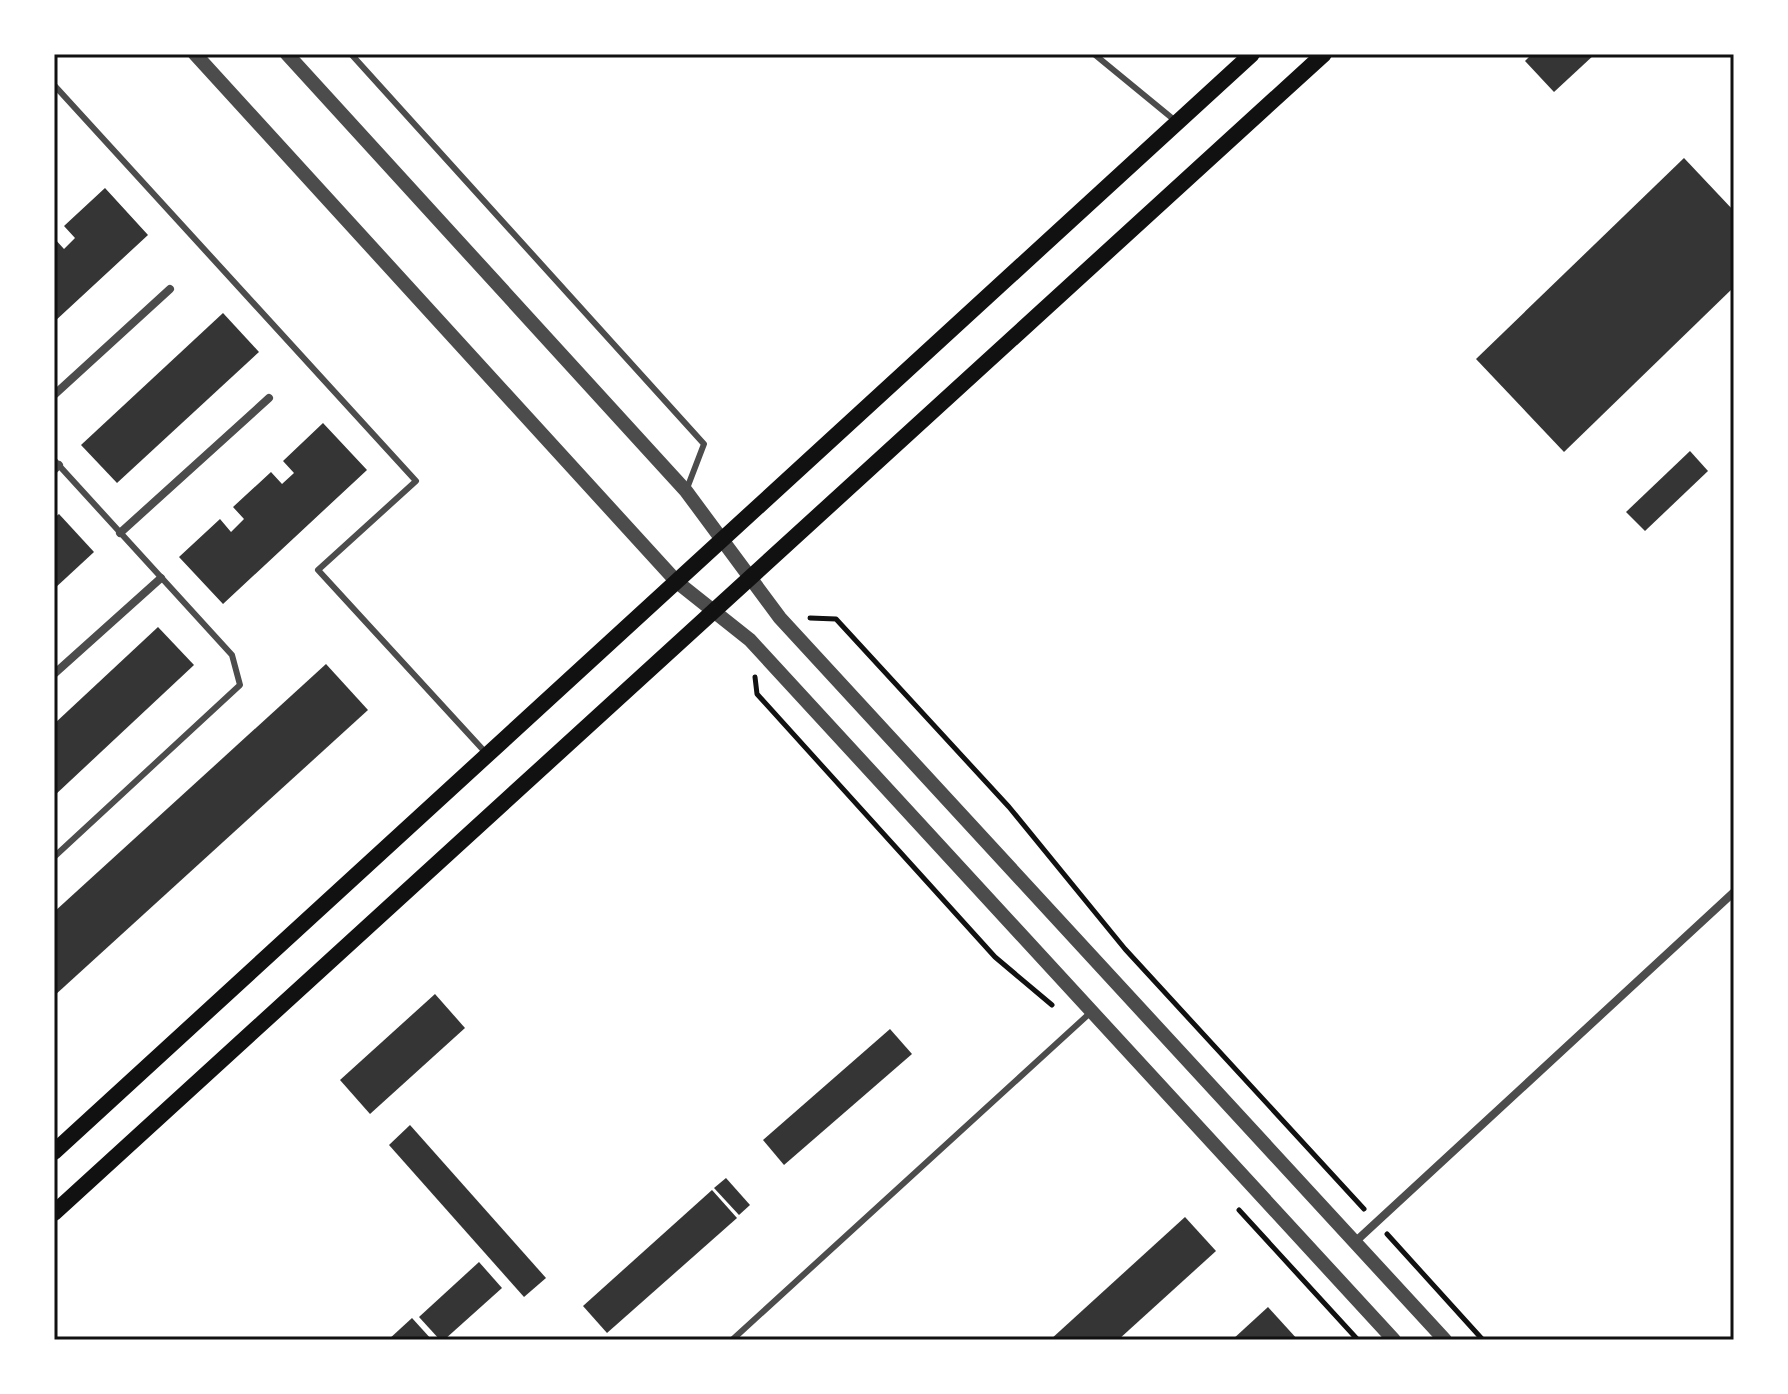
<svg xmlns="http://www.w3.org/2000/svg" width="1788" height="1394" font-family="'Titillium Web',sans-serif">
<rect width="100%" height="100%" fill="#fff"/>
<!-- building -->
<g fill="#353535">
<polygon points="1532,54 1595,54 1554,92 1525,61"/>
<polygon points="1684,158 1734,211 1734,287 1564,452 1476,359"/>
<polygon points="105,188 148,235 54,322 54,238 64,249 75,238 64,226"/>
<polygon points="223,313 259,352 117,483 81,445"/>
<polygon points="323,423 367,470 223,604 179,557 220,519 231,532 244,519 233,507 271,472 282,484 294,473 283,461"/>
<polygon points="1690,451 1708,471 1645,531 1626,512"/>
<polygon points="59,514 94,552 54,589 54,518"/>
<polygon points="158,627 194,665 54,796 54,724"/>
<polygon points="326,664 368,710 54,996 54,912"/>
<polygon points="435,994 465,1028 370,1114 340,1080"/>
<polygon points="890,1029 912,1054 784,1165 763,1140"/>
<polygon points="410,1125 546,1278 524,1297 389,1145"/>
<polygon points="726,1178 750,1205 739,1215 714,1188"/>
<polygon points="712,1190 737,1218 607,1333 583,1306"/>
<polygon points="1185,1217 1216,1251 1118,1340 1050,1340"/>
<polygon points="479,1262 502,1288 444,1340 440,1340 419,1317"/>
<polygon points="1268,1307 1298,1340 1232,1340"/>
<polygon points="412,1318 432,1340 388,1340"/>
</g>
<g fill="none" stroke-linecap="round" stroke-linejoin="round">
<!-- path -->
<g stroke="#111" stroke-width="5">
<polyline points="810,618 836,619 1009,807 1125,949 1364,1209"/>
<polyline points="755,677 757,694 995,957 1052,1005"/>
<polyline points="1239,1210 1358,1340"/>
<polyline points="1387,1234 1483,1340"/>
</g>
<!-- service -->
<g stroke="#4c4c4c" stroke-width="6">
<polyline points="351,54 704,444 686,491"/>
<polyline points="1094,54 1178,123"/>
<polyline points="54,85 416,481 318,570 486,753"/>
<polyline points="54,460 232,655 240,685 54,857"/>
<polyline points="732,1340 1090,1013"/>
</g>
<!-- minor -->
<g stroke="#4c4c4c" stroke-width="8">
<polyline points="54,395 170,289"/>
<polyline points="54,470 59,465"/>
<polyline points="120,533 269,398"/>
<polyline points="54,674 161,578"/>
<polyline points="1355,1242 1734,892"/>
</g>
<!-- tertiary -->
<g stroke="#4c4c4c" stroke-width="14">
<polyline points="195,54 677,582 750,640 1394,1340"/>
<polyline points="287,54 686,491 780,618 1445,1340"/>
</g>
<!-- secondary -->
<g stroke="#111" stroke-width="16">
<polyline points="54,1152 1252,54"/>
<polyline points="54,1213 1324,54"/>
</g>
</g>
<!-- border -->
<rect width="1788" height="1394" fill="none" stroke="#ffffff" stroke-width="112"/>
<rect x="56" y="56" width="1676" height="1282" fill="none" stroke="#111" stroke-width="3"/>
</svg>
